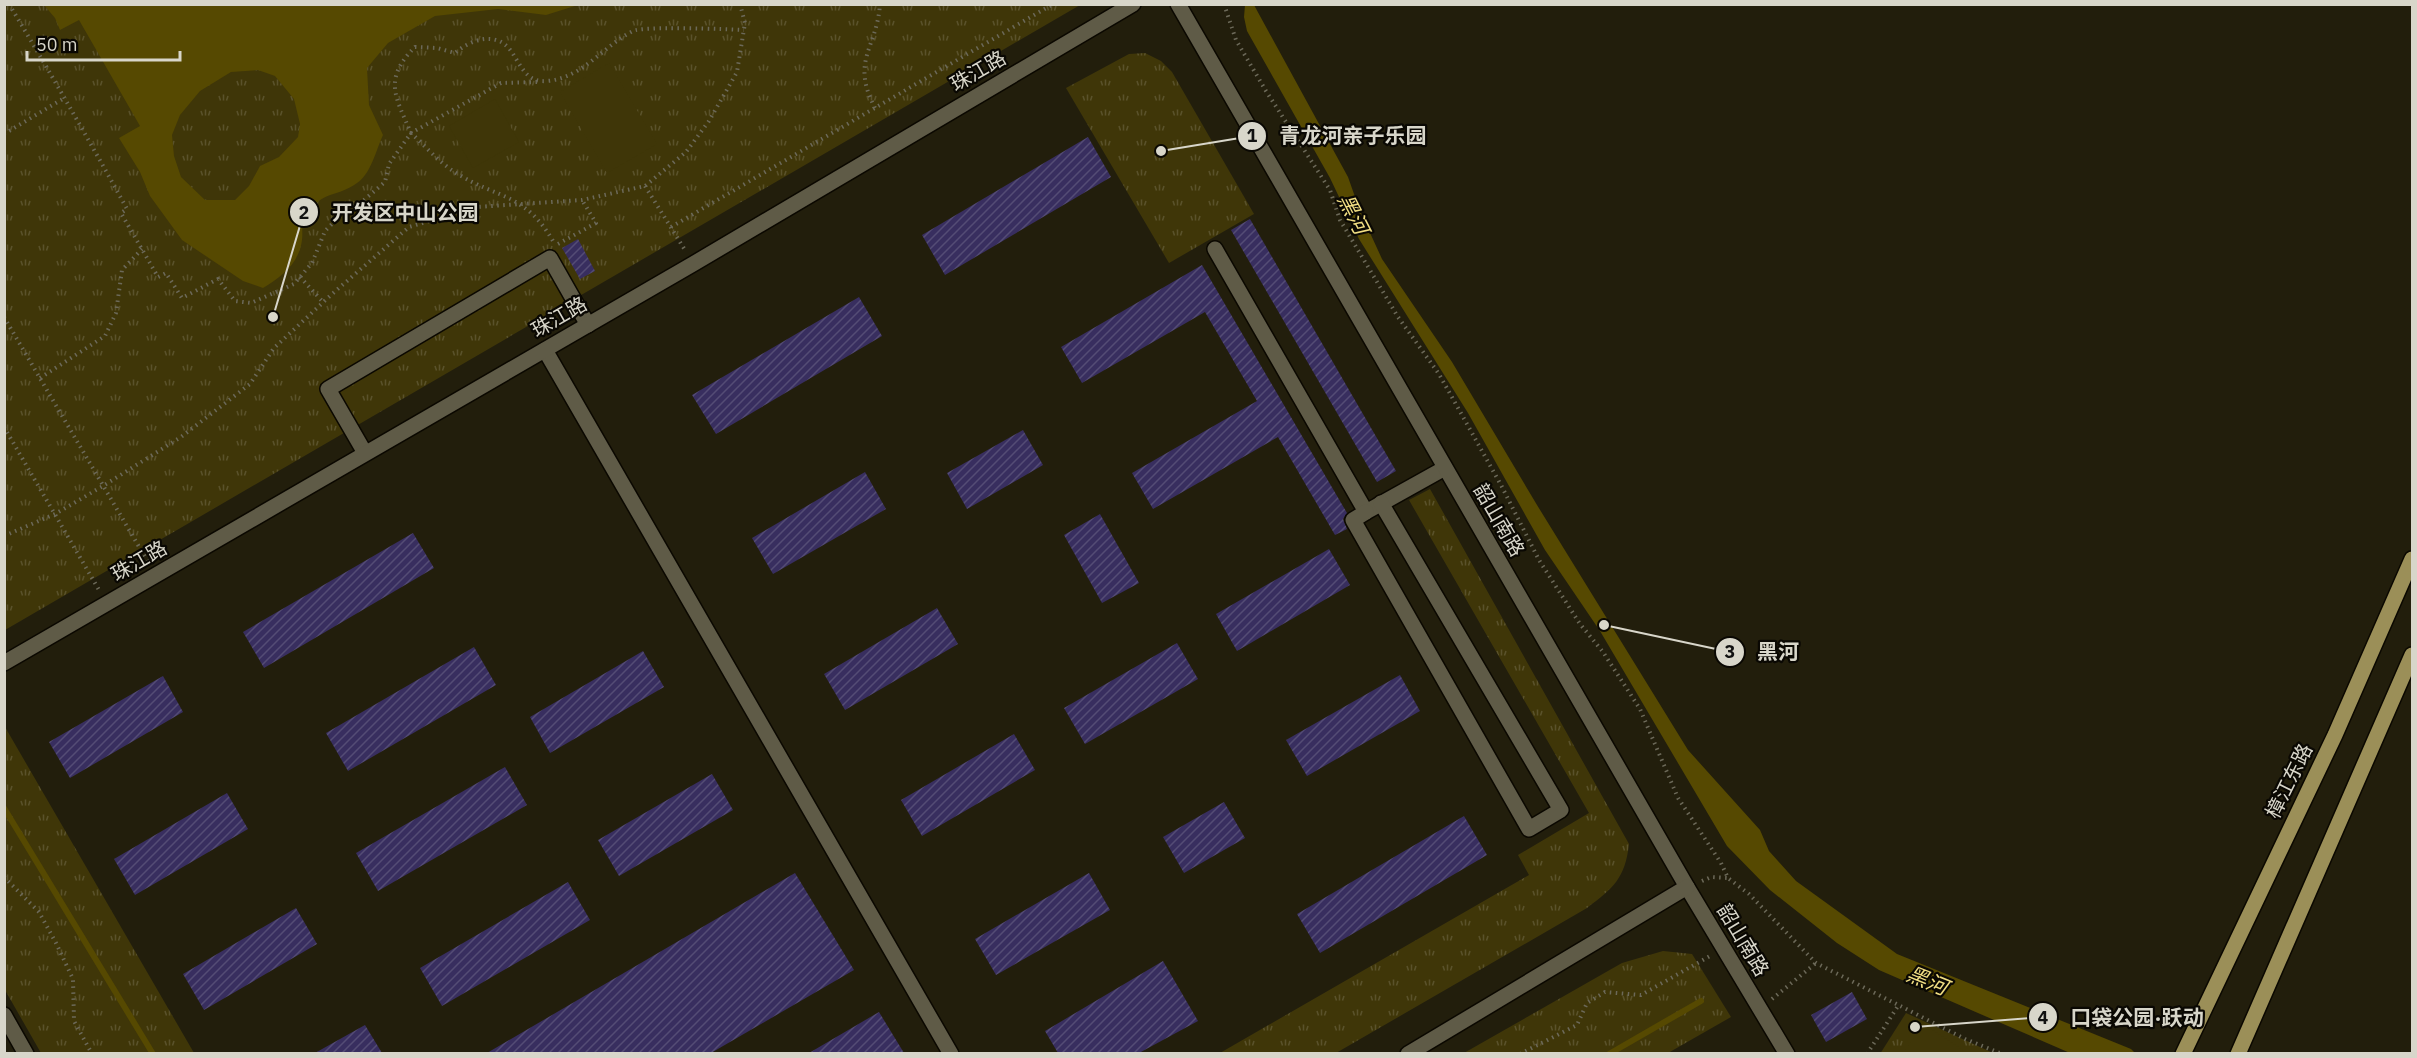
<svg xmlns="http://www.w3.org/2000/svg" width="2417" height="1058" font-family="'IBM Plex Sans','Noto Sans SC',sans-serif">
<defs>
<pattern id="grass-tufts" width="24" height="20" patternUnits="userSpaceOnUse" patternTransform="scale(1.5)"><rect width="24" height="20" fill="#3f3608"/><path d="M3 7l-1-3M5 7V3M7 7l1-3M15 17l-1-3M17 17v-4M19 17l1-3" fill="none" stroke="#5a522b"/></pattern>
<pattern id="building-hatch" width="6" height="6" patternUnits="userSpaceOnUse" patternTransform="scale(1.5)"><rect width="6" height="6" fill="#382e5f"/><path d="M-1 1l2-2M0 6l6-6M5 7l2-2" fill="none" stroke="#544c75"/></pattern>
</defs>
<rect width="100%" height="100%" fill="#221e0c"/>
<!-- grass -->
<g fill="url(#grass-tufts)">
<polygon points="5,5 1080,5 5,630"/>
<polygon points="1145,53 1161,61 1172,72 1254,214 1169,263 1066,88 1129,54"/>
<path d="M1430,489L1629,844C1625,879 1613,888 1587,908L1336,1053H1220L1529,875L1518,855L1589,813L1409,500Z"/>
<polygon points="5,727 194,1053 41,1053 5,990"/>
<polygon points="1663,951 1692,954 1731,1017 1668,1053 1464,1053 1622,963"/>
<polygon points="1906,1013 1993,1053 1880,1054"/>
</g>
<!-- pitch -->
<g fill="#3f3608">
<polygon points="609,63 657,144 607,173 560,92"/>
<polygon points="495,99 519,142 473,168 449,126"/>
<polygon points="1924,1024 1967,1053 1903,1053"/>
</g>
<!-- water -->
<g fill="#564901" fill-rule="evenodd">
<path d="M44,5H578L546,15L498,9L435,16L388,43L367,68L369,105L383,135C376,150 371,174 357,183C335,199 323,188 305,218C301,224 303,233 302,240C299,264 281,277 263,288L243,281L182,240L150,196L140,172L119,138L140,126L79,20L60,30L55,18ZM258,70L275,76L294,99L300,124L298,137L279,157L260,166L249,186L235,200H205L181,177L174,156L172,135L180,115L200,91L231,72Z"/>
<polygon points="1245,5 1254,5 1348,177 1360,211 1382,259 1452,362 1537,505 1688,750 1760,830 1769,851 1796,881 1897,954 2131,1049 2135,1053 2070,1053 1879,970 1837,943 1770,890 1727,846 1600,631 1545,550 1468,413 1359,239 1330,178 1247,31 1244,17"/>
</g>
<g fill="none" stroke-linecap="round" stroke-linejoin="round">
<!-- stream -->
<g stroke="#564901" stroke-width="6">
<polyline points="4,808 153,1054"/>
<polyline points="1609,1054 1701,1001"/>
</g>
</g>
<!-- building -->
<g fill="url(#building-hatch)">
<polygon points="1088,137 1111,177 945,275 922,235"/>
<polygon points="1250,219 1396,471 1377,482 1231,230"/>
<polygon points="578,239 595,271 580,279 562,248"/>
<polygon points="1202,265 1347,513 1343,519 1347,529 1335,535 1278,437 1153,509 1132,473 1257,401 1205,312 1082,383 1061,347"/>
<polygon points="859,297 882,336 716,434 692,395"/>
<polygon points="1023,430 1043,465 967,509 947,473"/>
<polygon points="865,472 886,509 773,574 752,538"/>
<polygon points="1100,514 1139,583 1102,603 1064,535"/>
<polygon points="413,533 434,568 264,668 243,632"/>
<polygon points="1329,549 1350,585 1237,651 1216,614"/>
<polygon points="937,608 958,644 845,710 824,674"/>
<polygon points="1177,643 1198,679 1085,744 1064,708"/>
<polygon points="474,647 496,685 348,771 326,733"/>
<polygon points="643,651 664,687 550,753 530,717"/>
<polygon points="1400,675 1420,711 1307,776 1286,740"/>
<polygon points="163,676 183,712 70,778 49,742"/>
<polygon points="1014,734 1035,770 922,836 901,800"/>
<polygon points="505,767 527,805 378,891 356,853"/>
<polygon points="712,774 733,810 619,876 598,840"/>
<polygon points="227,793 248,829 135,895 114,859"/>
<polygon points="1224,802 1245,838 1184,873 1163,837"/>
<polygon points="1464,816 1487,855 1320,953 1297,914"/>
<polygon points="795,873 854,970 711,1053 487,1053"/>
<polygon points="1089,873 1110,910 996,975 975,939"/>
<polygon points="568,882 590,920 442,1006 420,968"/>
<polygon points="296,908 317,944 204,1010 183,974"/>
<polygon points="1163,961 1198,1021 1139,1053 1058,1053 1045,1031"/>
<polygon points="1852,992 1867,1019 1826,1042 1811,1015"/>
<polygon points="879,1012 904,1053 809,1053"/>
<polygon points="365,1025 382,1053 315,1053"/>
</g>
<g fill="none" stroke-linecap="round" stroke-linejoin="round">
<defs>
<g id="street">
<polyline points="1215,249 1366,512 1445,468"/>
<polyline points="365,453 328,389 550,258 588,325"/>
<polyline points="1366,512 1353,520 1529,829 1561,810 1381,503"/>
<polyline points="4,1015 26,1054"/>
</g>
<g id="secondary">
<polyline points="1178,4 1687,887 1787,1054"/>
<polyline points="545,350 951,1054"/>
<polyline points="4,663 693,264 1133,4"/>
<polyline points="1408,1054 1687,887"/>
</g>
<g id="primary">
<polyline points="2183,1054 2335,735 2412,559"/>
<polyline points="2238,1054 2412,655"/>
</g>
</defs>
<!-- street casing -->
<use href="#street" stroke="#0b0800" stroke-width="18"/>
<!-- secondary casing -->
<use href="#secondary" stroke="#0b0800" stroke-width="18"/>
<!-- primary casing -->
<use href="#primary" stroke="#0b0800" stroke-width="18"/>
<!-- path -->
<g stroke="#6c6959" stroke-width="4" stroke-dasharray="1.5 4.5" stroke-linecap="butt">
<path d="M9,4C50,72 89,140 127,209L121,213L158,277L166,273L182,298L218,279L235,301L251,303L294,284L312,263L325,231L343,213L364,200L385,182L389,164L411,133C425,146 440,163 456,173C498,199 525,193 553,241"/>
<polyline points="1224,4 1236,40 1266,91 1330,190 1340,220 1398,317 1439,374 1501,485 1539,560 1580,624 1603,652 1640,709 1678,798 1721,863 1728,878 1749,894 1816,963 1965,1039 2002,1054"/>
<path d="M537,82L501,83L411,133C395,96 383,79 415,47L437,48L455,53C470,40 496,30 511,51C521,65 526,83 547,81C583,78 603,46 633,31C642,26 727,29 744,30"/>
<path d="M875,108C850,60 877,49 880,4"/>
<polyline points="4,134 66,97"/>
<polyline points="645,186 685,250"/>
<polyline points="671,227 1053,4"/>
<polyline points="558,244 596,223 582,200"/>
<polyline points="300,277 323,302"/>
<polyline points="4,317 148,562"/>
<polyline points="40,378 105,336 116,313 122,270 142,249"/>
<polyline points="4,427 99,590"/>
<polyline points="4,536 55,514 103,486 181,437 250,384 274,348 331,295 409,227 476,207 582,200 645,186 686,152 709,121 737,72 745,23 740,4"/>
<polyline points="4,877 39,912 56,943 73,979 74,1021 92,1054"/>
<polyline points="1702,881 1711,877 1728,878"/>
<polyline points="1772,999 1816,963"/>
<polyline points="1520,1054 1577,1025 1587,1003 1605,992 1641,995 1710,956"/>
<polyline points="1867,1054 1898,1006"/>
</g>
<!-- street -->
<use href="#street" stroke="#5f5b47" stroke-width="15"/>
<!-- secondary -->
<use href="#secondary" stroke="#5f5b47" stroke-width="15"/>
<!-- primary -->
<use href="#primary" stroke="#9b8f58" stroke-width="15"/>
</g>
<g text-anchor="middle" stroke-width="4.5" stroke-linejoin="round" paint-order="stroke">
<!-- street labels -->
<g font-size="20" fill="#d8d6ca" stroke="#0a0803">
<text transform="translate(978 71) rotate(-30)" y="7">珠江路</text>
<text transform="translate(559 317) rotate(-30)" y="7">珠江路</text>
<text transform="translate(1499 520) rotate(60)" y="7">韶山南路</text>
<text transform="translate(139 561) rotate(-30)" y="7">珠江路</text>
<text transform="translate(2289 781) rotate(-64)" y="7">樟江东路</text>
<text transform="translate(1743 940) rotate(59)" y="7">韶山南路</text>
</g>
<!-- water labels -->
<g font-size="21" font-style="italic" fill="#f1de83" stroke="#0a0803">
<text transform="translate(1353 214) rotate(63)" y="7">黑河</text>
<text transform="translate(1927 981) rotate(22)" y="7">黑河</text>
</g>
</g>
<!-- callouts -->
<path fill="none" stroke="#d8d6ca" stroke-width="2" d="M1161 151L1252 136M273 317L304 212M1604 625L1730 652M1915 1027L2043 1017"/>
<g fill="#d8d6ca" stroke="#0a0803" stroke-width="2">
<circle cx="1161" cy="151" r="6"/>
<circle cx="273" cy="317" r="6"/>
<circle cx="1604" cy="625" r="6"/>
<circle cx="1915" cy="1027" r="6"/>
<circle cx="1252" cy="136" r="15"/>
<circle cx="304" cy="212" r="15"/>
<circle cx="1730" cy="652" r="15"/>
<circle cx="2043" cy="1017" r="15"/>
</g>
<g font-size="18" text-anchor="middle" font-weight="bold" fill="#111">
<text x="1252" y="142">1</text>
<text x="304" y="219">2</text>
<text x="1730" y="658">3</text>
<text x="2043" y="1024">4</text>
</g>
<g font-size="21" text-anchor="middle" font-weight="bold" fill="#d8d6ca" stroke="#0a0803" stroke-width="4.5" stroke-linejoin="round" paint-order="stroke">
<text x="1353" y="143">青龙河亲子乐园</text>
<text x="405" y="220">开发区中山公园</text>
<text x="1778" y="659">黑河</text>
<text x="2137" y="1025">口袋公园·跃动</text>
</g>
<!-- border -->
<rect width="2417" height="1058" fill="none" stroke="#d8d6ca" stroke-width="12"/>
<!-- scale -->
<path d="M27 51v9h153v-9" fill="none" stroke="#d8d6ca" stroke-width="3"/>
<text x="36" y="51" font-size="18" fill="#d8d6ca" stroke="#0a0803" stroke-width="4.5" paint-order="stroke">50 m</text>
</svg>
